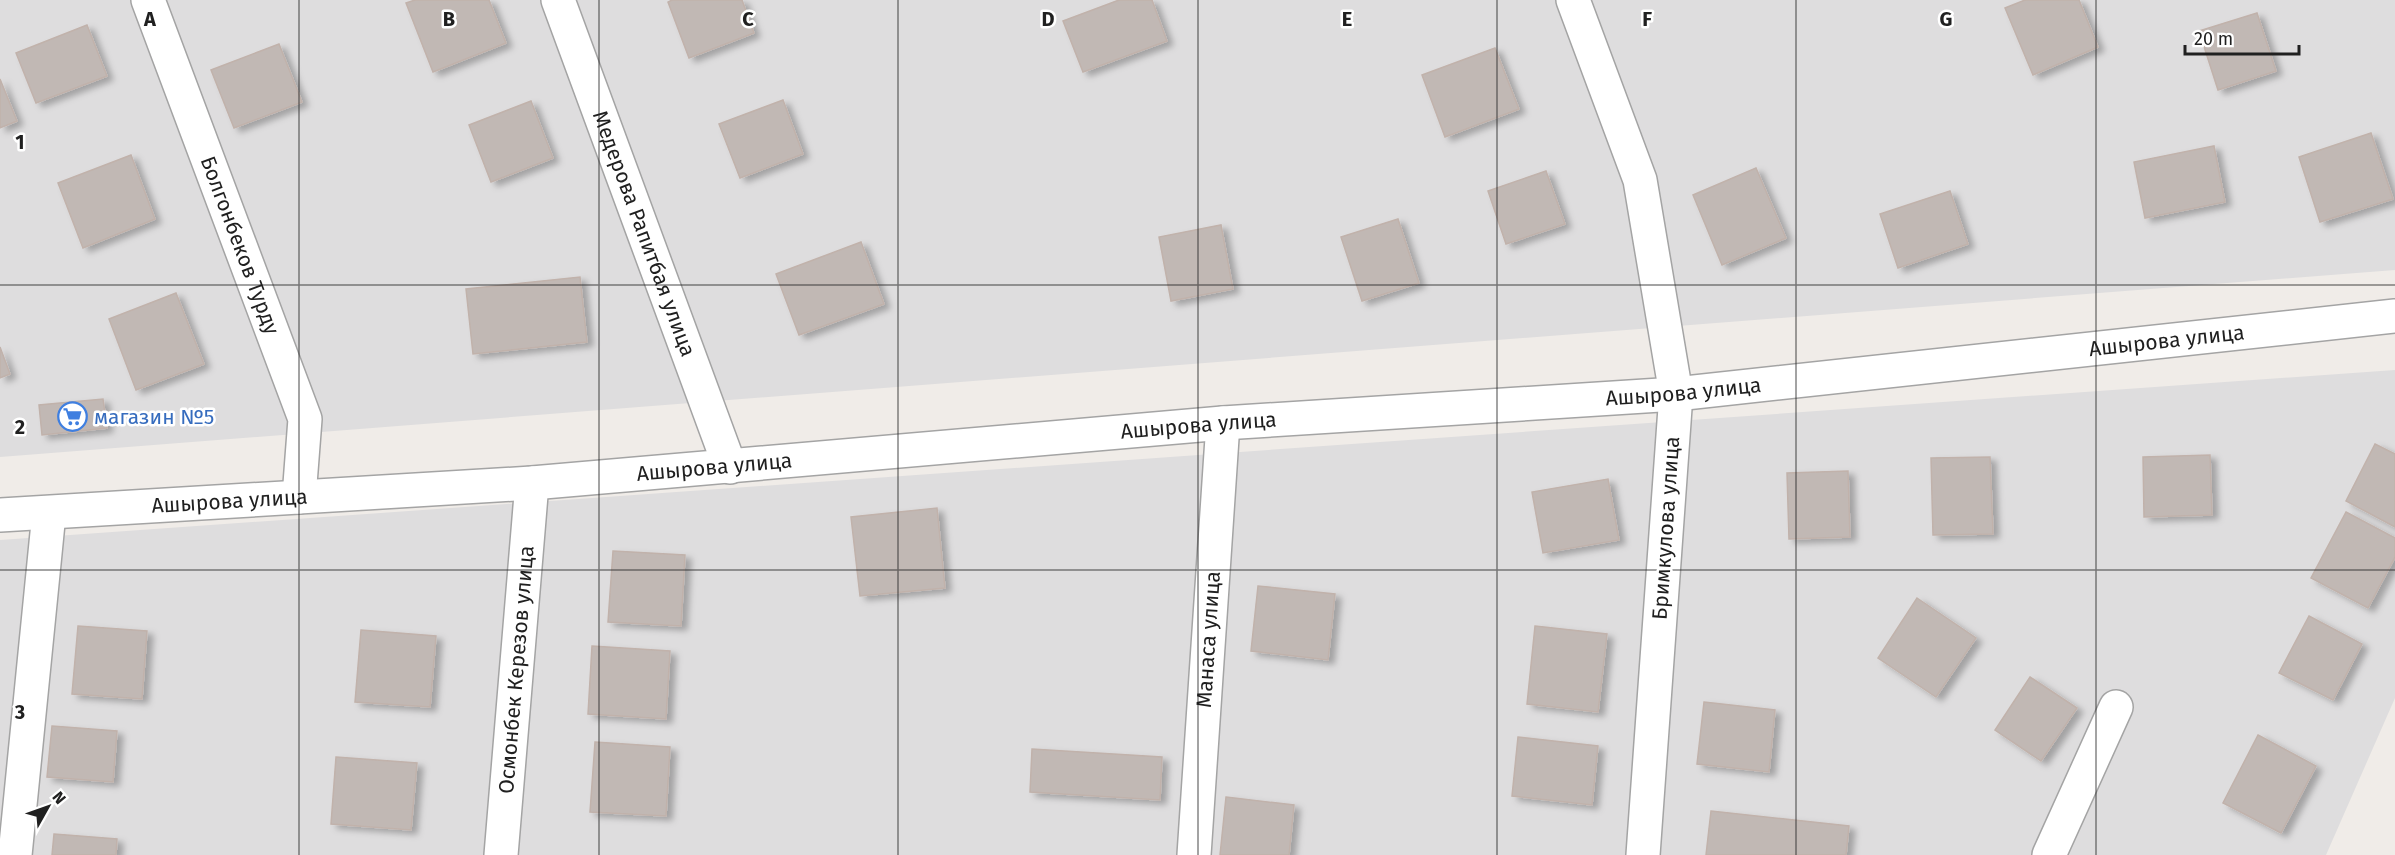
<svg xmlns="http://www.w3.org/2000/svg" width="2395" height="855" font-family="'Fira Sans',sans-serif">
<defs>
<filter id="shadow"><feDropShadow dx="6" dy="4" stdDeviation="3" flood-color="#0004"/></filter>
</defs>
<rect width="100%" height="100%" fill="#f0ece8"/>
<!-- residential -->
<g fill="#deddde">
<polygon points="0,0 2395,0 2395,270 0,457"/>
<polygon points="2395,370 2395,698 2326,855 0,855 0,540"/>
</g>
<!-- building -->
<g fill="#c1b8b4" stroke="#c1b2ab" stroke-width="1.5" filter="url(#shadow)">
<polygon points="415,0 489,0 506,43 433,72 406,3"/>
<polygon points="672,0 742,0 754,33 689,58 668,2"/>
<polygon points="1119,0 1152,0 1167,41 1083,72 1063,21"/>
<polygon points="2025,0 2079,0 2098,47 2033,75 2005,8"/>
<polygon points="2257,13 2276,71 2218,90 2199,31"/>
<polygon points="87,25 107,76 36,103 16,53"/>
<polygon points="279,44 302,102 234,128 211,70"/>
<polygon points="1495,48 1519,109 1445,137 1422,75"/>
<polygon points="0,79 17,121 0,128"/>
<polygon points="783,100 803,154 740,178 719,124"/>
<polygon points="531,101 553,158 491,182 469,125"/>
<polygon points="2371,133 2393,199 2320,222 2299,157"/>
<polygon points="2214,146 2225,202 2145,218 2134,162"/>
<polygon points="131,155 155,219 83,248 58,183"/>
<polygon points="1756,168 1786,238 1722,265 1693,195"/>
<polygon points="1546,171 1565,224 1506,244 1488,191"/>
<polygon points="1950,191 1968,244 1898,268 1880,214"/>
<polygon points="1398,219 1419,283 1362,301 1341,237"/>
<polygon points="1221,225 1233,289 1171,301 1159,237"/>
<polygon points="861,242 884,304 799,335 776,274"/>
<polygon points="580,277 587,342 473,354 466,289"/>
<polygon points="176,293 204,364 136,390 109,319"/>
<polygon points="0,347 10,374 0,378"/>
<polygon points="103,399 107,428 42,435 39,405"/>
<polygon points="2375,444 2395,454 2395,527 2346,501"/>
<polygon points="2210,455 2212,515 2144,517 2143,457"/>
<polygon points="1990,457 1993,534 1933,535 1931,458"/>
<polygon points="1848,471 1850,537 1789,539 1787,473"/>
<polygon points="1608,479 1619,540 1543,553 1532,492"/>
<polygon points="937,508 945,588 860,596 851,517"/>
<polygon points="2346,512 2395,538 2395,557 2368,608 2311,578"/>
<polygon points="613,551 685,555 681,626 608,622"/>
<polygon points="1258,586 1335,594 1328,660 1251,651"/>
<polygon points="1917,598 1976,638 1936,697 1878,658"/>
<polygon points="2309,616 2362,644 2333,700 2279,673"/>
<polygon points="78,626 147,631 142,699 72,694"/>
<polygon points="1535,626 1607,634 1598,712 1527,704"/>
<polygon points="361,630 436,636 430,707 355,702"/>
<polygon points="592,646 670,651 666,719 588,714"/>
<polygon points="2030,677 2077,708 2041,761 1995,730"/>
<polygon points="1704,702 1775,710 1769,772 1697,764"/>
<polygon points="52,726 117,731 113,782 47,777"/>
<polygon points="2258,735 2316,766 2281,833 2223,803"/>
<polygon points="1518,737 1598,746 1592,805 1512,796"/>
<polygon points="595,742 670,747 666,816 590,812"/>
<polygon points="1032,749 1162,757 1160,800 1030,792"/>
<polygon points="336,757 417,763 411,830 331,824"/>
<polygon points="1226,797 1294,805 1289,855 1220,855"/>
<polygon points="1711,811 1849,826 1846,855 1706,855"/>
<polygon points="54,834 117,839 116,855 52,855"/>
</g>
<g fill="none" stroke-linecap="round" stroke-linejoin="round">
<defs>
<g id="minor">
<path id="s1" d="M148,0L305,419L299,497"/>
<path id="s2" d="M558,0L730,467"/>
<polyline points="1573,0 1640,180 1676,394 1643,855"/>
<path id="s3" d="M0,515L532,483L1223,423L1676,394L2395,316"/>
<polyline points="15,855 49,513"/>
<path id="s4" d="M501,855L532,483"/>
<path id="s5" d="M1194,855L1223,423"/>
<polyline points="2049,855 2116,707"/>
</g>
</defs>
<!-- minor casing -->
<use href="#minor" stroke="#a4a4a4" stroke-width="36"/>
<!-- minor -->
<use href="#minor" stroke="#fff" stroke-width="33"/>
</g>
<!-- grid -->
<path fill="none" stroke="#202020" stroke-width="1.5" stroke-opacity="0.55" d="M299,0V855M599,0V855M898,0V855M1198,0V855M1497,0V855M1796,0V855M2096,0V855M0,285H2395M0,570H2395"/>
<!-- icons -->
<defs>
<symbol id="supermarket-ring" viewBox="-11 -11 22 22"><circle r="9.5" fill="#fff" stroke="#3f7fe0" stroke-width="1.5"/><path d="M-6-5.5h2.5l.6 2H6L4.5 2H-2.5L-4.4-4H-6ZM-1.5 3.2a1.3 1.3 0 1 0 .1 0ZM3 3.2a1.3 1.3 0 1 0 .1 0Z" fill="#3f7fe0"/></symbol>
</defs>
<g fill-rule="evenodd">
<use href="#supermarket-ring" x="56" y="400" width="33" height="33"/>
</g>
<g text-anchor="middle" stroke-width="5" stroke-linejoin="round" paint-order="stroke">
<!-- street labels -->
<g font-size="21" fill="#202020" stroke="#fff">
<text dy="7" stroke="none"><textPath href="#s2" startOffset="249">Медерова Рапитбая улица</textPath></text>
<text dy="7" stroke="none"><textPath href="#s1" startOffset="262">Болгонбеков Турду</textPath></text>
<text dy="7" stroke="none"><textPath href="#s3" startOffset="2174">Ашырова улица</textPath></text>
<text dy="7" stroke="none"><textPath href="#s3" startOffset="1688">Ашырова улица</textPath></text>
<text dy="7" stroke="none"><textPath href="#s3" startOffset="1202">Ашырова улица</textPath></text>
<text dy="7" stroke="none"><textPath href="#s3" startOffset="716">Ашырова улица</textPath></text>
<text dy="7" stroke="none"><textPath href="#s3" startOffset="230">Ашырова улица</textPath></text>
<text transform="translate(1666 528) rotate(-86)" y="7">Бримкулова улица</text>
<text dy="7" stroke="none"><textPath href="#s5" startOffset="216">Манаса улица</textPath></text>
<text dy="7" stroke="none"><textPath href="#s4" startOffset="186">Осмонбек Керезов улица</textPath></text>
</g>
<!-- shop labels -->
<g font-size="21" fill="#366cbe" stroke="#fff" text-anchor="start">
<text x="94" y="424">магазин №5</text>
</g>
</g>
<g font-size="20" text-anchor="middle" font-weight="bold" fill="#202020" stroke="#fff" stroke-width="5" stroke-linejoin="round" paint-order="stroke">
<text x="150" y="26">A</text>
<text x="449" y="26">B</text>
<text x="748" y="26">C</text>
<text x="1048" y="26">D</text>
<text x="1347" y="26">E</text>
<text x="1647" y="26">F</text>
<text x="1946" y="26">G</text>
<text x="20" y="149">1</text>
<text x="20" y="434">2</text>
<text x="20" y="719">3</text>
</g>
<!-- north arrow -->
<g transform="translate(48 807) rotate(50)" stroke="#ffffff" stroke-width="4.5" paint-order="stroke">
<path d="M0-4.5L10 22L0 15L-10 22Z" fill="#202020"/>
<text y="-9" font-size="16" font-weight="bold" text-anchor="middle" fill="#202020">N</text>
</g>
<!-- scale -->
<path d="M2185 45v9h114v-9" fill="none" stroke="#202020" stroke-width="3"/>
<text x="2194" y="45" font-size="18" fill="#202020" stroke="#ffffff" stroke-width="4.5" paint-order="stroke">20 m</text>
</svg>
